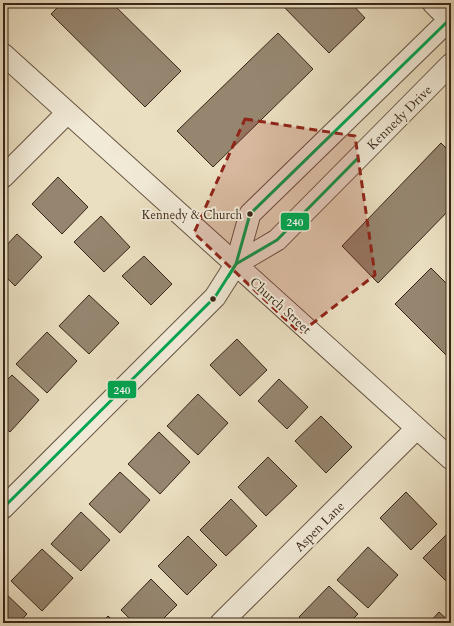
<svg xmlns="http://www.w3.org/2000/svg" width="454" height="626" font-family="Cardo,serif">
<rect width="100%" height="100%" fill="#eadfc1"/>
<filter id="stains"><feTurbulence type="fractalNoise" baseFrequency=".005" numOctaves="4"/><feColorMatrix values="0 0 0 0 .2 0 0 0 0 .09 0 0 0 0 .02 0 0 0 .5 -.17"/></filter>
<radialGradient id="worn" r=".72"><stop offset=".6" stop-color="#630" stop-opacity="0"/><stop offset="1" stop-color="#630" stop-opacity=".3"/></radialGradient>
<!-- building -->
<g fill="#968670" stroke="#3a2619">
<polygon points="62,3 112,3 181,71 145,107 51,14"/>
<polygon points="280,3 351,3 365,18 329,53"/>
<polygon points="278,33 313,69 213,167 177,131"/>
<polygon points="441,143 451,153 451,208 378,283 342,246"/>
<polygon points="58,177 88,207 62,234 32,204"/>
<polygon points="101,216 130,247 104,272 74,242"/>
<polygon points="17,234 42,257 15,286 3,274 3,249"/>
<polygon points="144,256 172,284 151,305 122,276"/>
<polygon points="431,268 451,288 451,360 395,304"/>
<polygon points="89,295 119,323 89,354 59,326"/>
<polygon points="47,332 77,361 47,393 16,364"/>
<polygon points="237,339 267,370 240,396 210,365"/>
<polygon points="12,375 39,400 10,432 3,426 3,384"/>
<polygon points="279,379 308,407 287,429 258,401"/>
<polygon points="198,394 228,423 198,455 167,426"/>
<polygon points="321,416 352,447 326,473 295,441"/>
<polygon points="159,432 190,462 160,494 128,464"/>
<polygon points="268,457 297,486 266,516 238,487"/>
<polygon points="120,472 150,500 120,533 89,504"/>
<polygon points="406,492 437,524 411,550 380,518"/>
<polygon points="231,499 257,526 226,556 200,530"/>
<polygon points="81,512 110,540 81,571 51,544"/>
<polygon points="449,532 451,534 451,586 423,558"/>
<polygon points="188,536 217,565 187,595 158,566"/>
<polygon points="368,547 398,575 368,608 337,580"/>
<polygon points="42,549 73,578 42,611 11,581"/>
<polygon points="151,579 177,605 159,623 134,623 121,610"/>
<polygon points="329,586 358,614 349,623 306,623 299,617"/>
<polygon points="3,591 27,614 18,623 3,623"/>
<polygon points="439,612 451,623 429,623"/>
<polygon points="108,616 116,623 101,623"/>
</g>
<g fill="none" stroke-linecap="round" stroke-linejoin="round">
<defs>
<g id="minor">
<polyline points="433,3 451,21"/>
<polyline points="3,54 451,459"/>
<polyline points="3,177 67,113"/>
<polyline points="236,264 277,240 451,64"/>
<polyline points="3,508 215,297 236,264 250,214 451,18"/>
<polyline points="221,623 416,429"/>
</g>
</defs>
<!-- minor casing -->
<use href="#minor" stroke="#665443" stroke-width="23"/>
<!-- minor -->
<use href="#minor" stroke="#f1ead7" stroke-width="21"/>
<defs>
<g id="bus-1">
<polyline points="228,277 236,264 277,240 357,159"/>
<polyline points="3,508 215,297 236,264 250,214 451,18"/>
</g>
</defs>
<!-- bus-1 casing -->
<use href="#bus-1" stroke="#f1ead7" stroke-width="6"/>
<!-- bus-1 -->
<use href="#bus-1" stroke="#00a651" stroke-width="3"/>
</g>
<!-- marked area -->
<path fill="#8f2418" fill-opacity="0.2" stroke="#8f2418" stroke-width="3" stroke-dasharray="8 5" stroke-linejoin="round" d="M245,119L355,136L375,275L300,333L194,233Z"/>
<!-- markers -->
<g fill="#3a2619" stroke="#f1ead7" stroke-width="1.5">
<circle cx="250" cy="214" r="3.5"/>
<circle cx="213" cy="299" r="3.5"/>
</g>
<g text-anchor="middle" stroke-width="4" stroke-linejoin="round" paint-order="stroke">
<!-- bus labels -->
<g font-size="12" fill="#3a2619" stroke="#f1ead7" text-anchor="end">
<text x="242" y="219">Kennedy &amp; Church</text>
</g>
<!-- street labels -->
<g font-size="13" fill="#3a2619" stroke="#f1ead7">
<text transform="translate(399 117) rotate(-45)" y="5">Kennedy Drive</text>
<text transform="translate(281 305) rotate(42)" y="5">Church Street</text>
<text transform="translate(319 526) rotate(-45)" y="5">Aspen Lane</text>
</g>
</g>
<g stroke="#f1ead7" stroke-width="1.5">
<rect x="280" y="212" width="30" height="19" rx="4" fill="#00a651"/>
<rect x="107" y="380" width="30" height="19" rx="4" fill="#00a651"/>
</g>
<g font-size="11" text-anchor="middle" font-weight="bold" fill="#fff">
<text x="295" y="226">240</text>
<text x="122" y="394">240</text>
</g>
<!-- margin -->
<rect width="454" height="626" fill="none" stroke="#eadfc1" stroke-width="16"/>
<rect x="4" y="4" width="446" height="618" fill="none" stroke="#3a2619" stroke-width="2"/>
<rect x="8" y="8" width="438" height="610" fill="none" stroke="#3a2619"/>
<rect width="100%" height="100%" filter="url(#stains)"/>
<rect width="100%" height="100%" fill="url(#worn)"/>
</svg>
